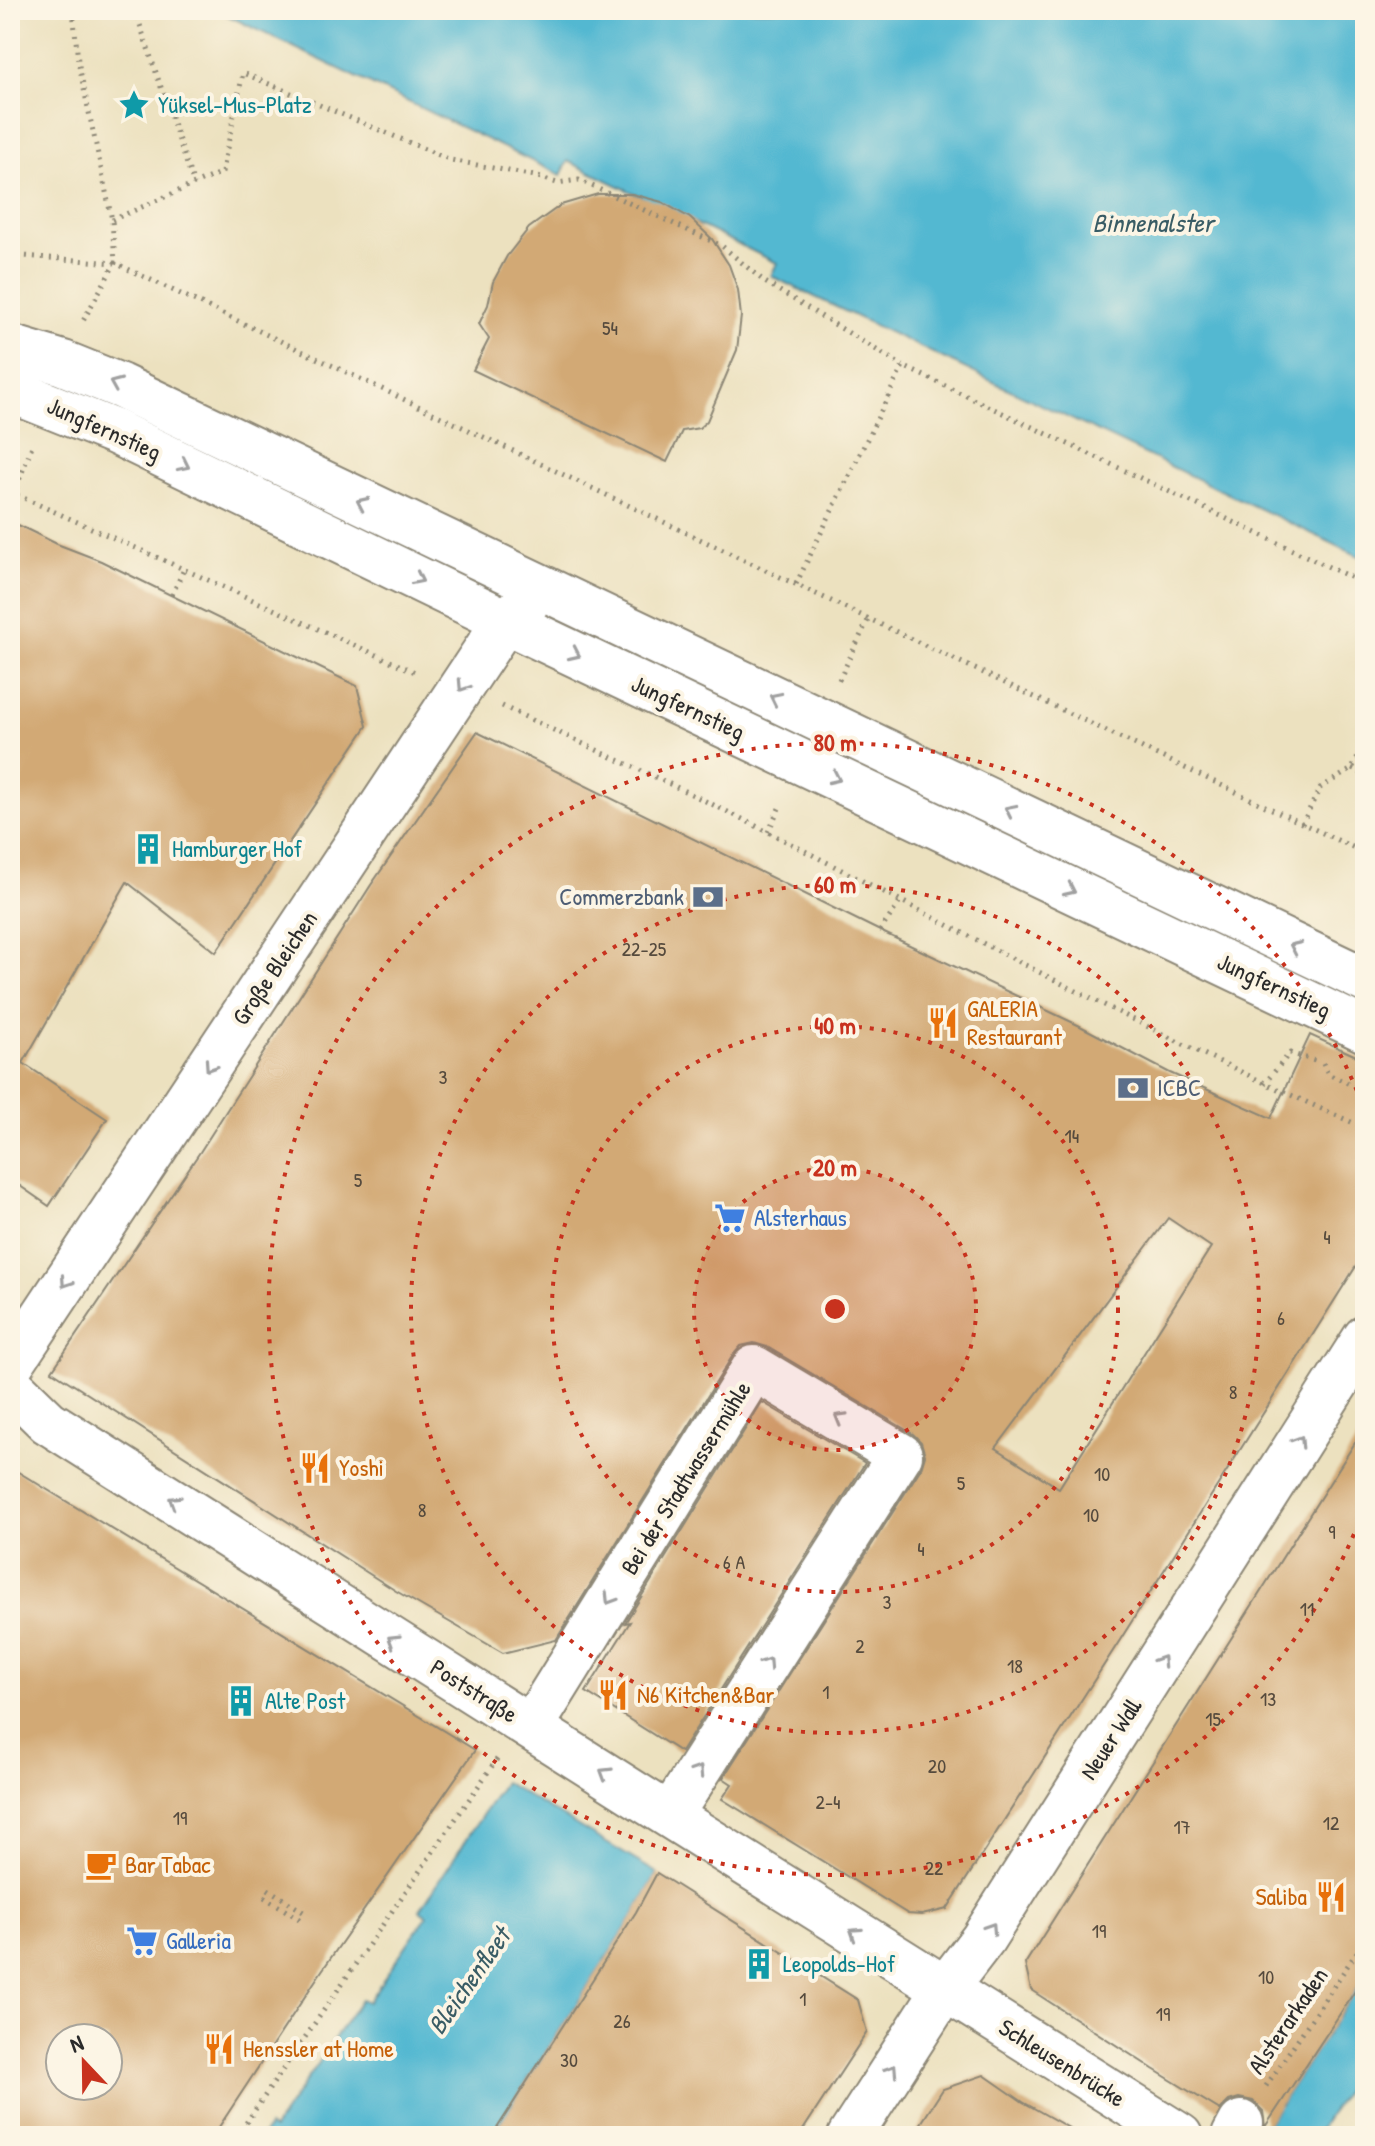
<svg xmlns="http://www.w3.org/2000/svg" width="1375" height="2146" font-family="'Patrick Hand',sans-serif">
<rect width="100%" height="100%" fill="#fcf5e5"/>
<filter id="ink" filterUnits="userSpaceOnUse"><feTurbulence type="fractalNoise" baseFrequency=".0125" numOctaves="2"/><feDisplacementMap in="SourceGraphic" scale="16" xChannelSelector="R" yChannelSelector="G"/><feConvolveMatrix kernelMatrix="1 2 1 2 8 2 1 2 1" color-interpolation-filters="sRGB"/></filter>
<filter id="wash" filterUnits="userSpaceOnUse"><feTurbulence type="fractalNoise" baseFrequency=".006" numOctaves="4" result="noise"/><feDisplacementMap in="SourceGraphic" scale="32" xChannelSelector="R" yChannelSelector="G"/><feGaussianBlur stdDeviation="1.8" result="paint"/><feColorMatrix in="noise" values="0 0 0 0 0 0 0 0 0 0 0 0 0 0 0 0 0 1.4 0 .05"/><feComposite in="paint" operator="in"/></filter>
<g filter="url(#wash)">
<rect width="100%" height="100%" fill="#ece1bf"/>
<!-- water -->
<g fill="#53b8d1" stroke="#3f727e" stroke-width="2">
<polygon points="216,10 1365,10 1365,559 771,276 777,263 568,161 561,175"/>
<polygon points="504,1782 657,1873 636,1912 492,2136 262,2136 268,2127 273,2129 361,1999 368,2002 427,1915 420,1910"/>
<polygon points="1365,1976 1365,2069 1357,2073 1315,2136 1259,2136"/>
</g>
<g id="blocks">
<!-- building -->
<g fill="#d2a974" fill-rule="evenodd">
<polygon points="598,194 632,194 662,202 690,218 712,239 729,265 738,290 741,316 737,350 707,421 699,428 682,431 667,462 473,370 489,339 479,324 488,305 493,282 507,256 529,228 561,205"/>
<polygon points="10,521 57,544 101,561 357,686 367,726 216,952 127,882 23,1063 107,1119 49,1206 10,1179"/>
<path d="M477,732L880,931L1080,1026L1170,1073L1271,1118L1310,1035L1365,1060V1252L1120,1640L947,1909L922,1915L908,1914L722,1799L732,1784L723,1778L921,1468L925,1455L921,1442L913,1434L767,1347L754,1343L741,1346L733,1355L556,1640L503,1653L396,1591L52,1371L200,1152L371,885ZM1168,1218L1211,1247L1059,1488L996,1448Z"/>
<polygon points="762,1402 865,1463 681,1752 586,1692 630,1622 625,1623"/>
<polygon points="1365,1427 1365,1976 1265,2127 1263,2111 1253,2101 1239,2098 1229,2101 1220,2110 1153,2069 1031,1990 1025,1964"/>
<path d="M10,1467L475,1750L321,1972L213,2136H10ZM60,2038H108V2086H60Z"/>
<polygon points="657,1873 858,2000 867,2032 799,2136 492,2136 636,1912"/>
<polygon points="984,2075 1023,2102 1083,2136 913,2136 943,2089"/>
</g>
</g>
</g>
<g filter="url(#ink)">
<use href="#blocks" fill-opacity="0" stroke="#8c8675" stroke-width="2"/>
<g fill="none" stroke-linecap="round" stroke-linejoin="round">
<defs>
<g id="minor">
<polyline points="10,347 63,363 120,386 1365,980"/>
<polyline points="10,390 115,432 505,621 1365,1030"/>
<polyline points="10,1366 505,621 526,604"/>
<path d="M10,1385L48,1422C425,1660 801,1901 1180,2136"/>
<polyline points="531,1727 754,1368 900,1455 671,1814"/>
<polyline points="850,2136 944,1990 983,1939 1365,1338"/>
<polyline points="1234,2136 1241,2123"/>
</g>
</defs>
<!-- minor casing -->
<use href="#minor" stroke="#8c8675" stroke-width="48"/>
<!-- path -->
<g stroke="#8c8675" stroke-width="5" stroke-dasharray="2 6" stroke-linecap="butt">
<polyline points="73,10 78,61 112,220 115,263 83,321"/>
<polyline points="135,10 194,185"/>
<polyline points="112,220 222,172 243,73 451,160 535,176 557,183 579,180 722,246 765,282 903,366"/>
<polyline points="10,255 115,263 1365,853"/>
<polyline points="10,492 415,672"/>
<polyline points="14,494 32,446"/>
<polyline points="796,584 903,366 1365,584"/>
<polyline points="172,595 184,569"/>
<polyline points="839,680 869,618"/>
<path d="M502,706C591,748 682,788 770,833C967,934 1162,1040 1365,1128"/>
<polyline points="1352,769 1365,775"/>
<polyline points="1302,824 1320,788 1352,769 1360,753 1365,756"/>
<polyline points="768,832 781,804"/>
<polyline points="880,931 900,902"/>
<polyline points="1323,1063 1328,1074 1365,1091"/>
<polyline points="1264,1084 1290,1053 1315,1061"/>
<polyline points="268,1889 308,1915"/>
<polyline points="264,1897 304,1922"/>
<polyline points="1266,2086 1365,1940"/>
<polyline points="237,2136 497,1759"/>
</g>
<!-- minor -->
<use href="#minor" stroke="#fff" stroke-width="44"/>
</g>
<!-- one-way arrows -->
<defs><path id="oneway-chevron" d="M-2-3.5L2.5 0L-2 3.5" fill="none" stroke-width="1.6" stroke-linecap="round" stroke-linejoin="round" transform="scale(2)"/></defs>
<g stroke="#a0a0a0">
<use href="#oneway-chevron" transform="translate(115 384) rotate(-157)"/>
<use href="#oneway-chevron" transform="translate(184 465) rotate(26)"/>
<use href="#oneway-chevron" transform="translate(362 503) rotate(-155)"/>
<use href="#oneway-chevron" transform="translate(418 579) rotate(26)"/>
<use href="#oneway-chevron" transform="translate(575 654) rotate(25)"/>
<use href="#oneway-chevron" transform="translate(463 686) rotate(123)"/>
<use href="#oneway-chevron" transform="translate(775 698) rotate(-154)"/>
<use href="#oneway-chevron" transform="translate(835 778) rotate(25)"/>
<use href="#oneway-chevron" transform="translate(1010 810) rotate(-154)"/>
<use href="#oneway-chevron" transform="translate(1070 890) rotate(25)"/>
<use href="#oneway-chevron" transform="translate(1295 947) rotate(-155)"/>
<use href="#oneway-chevron" transform="translate(210 1066) rotate(124)"/>
<use href="#oneway-chevron" transform="translate(66 1282) rotate(124)"/>
<use href="#oneway-chevron" transform="translate(840 1418) rotate(-150)"/>
<use href="#oneway-chevron" transform="translate(1299 1441) rotate(-58)"/>
<use href="#oneway-chevron" transform="translate(174 1501) rotate(-148)"/>
<use href="#oneway-chevron" transform="translate(610 1599) rotate(122)"/>
<use href="#oneway-chevron" transform="translate(393 1640) rotate(-148)"/>
<use href="#oneway-chevron" transform="translate(1161 1661) rotate(-57)"/>
<use href="#oneway-chevron" transform="translate(767 1663) rotate(-57)"/>
<use href="#oneway-chevron" transform="translate(698 1771) rotate(-57)"/>
<use href="#oneway-chevron" transform="translate(605 1773) rotate(-148)"/>
<use href="#oneway-chevron" transform="translate(991 1928) rotate(-57)"/>
<use href="#oneway-chevron" transform="translate(855 1933) rotate(-147)"/>
<use href="#oneway-chevron" transform="translate(892 2070) rotate(-57)"/>
</g>
</g>
<!-- distance rings -->
<circle cx="835" cy="1309" r="141" fill="#c8321e" fill-opacity=".12"/>
<g fill="none" stroke="#c8321e" stroke-width="4" stroke-dasharray="4 8">
<circle cx="835" cy="1309" r="141"/>
<circle cx="835" cy="1309" r="283"/>
<circle cx="835" cy="1309" r="424"/>
<path d="M1363 1512A566 566 0 1 1 1363 1106"/>
</g>
<!-- icons -->
<defs>
<symbol id="sight-bare" viewBox="-9 -9 18 18"><path d="M0-6L1.8-2.2L6-1.7L2.9 1.2L3.7 5.4L0 3.3L-3.7 5.4L-2.9 1.2L-6-1.7L-1.8-2.2Z" fill="#0f9aa8" stroke="#fcf5e5" stroke-width="2.5" paint-order="stroke"/></symbol>
<symbol id="building-bare" viewBox="-9 -9 18 18"><path d="M-4-6H4V6H1V3H-1V6H-4ZM-2.5-4.3h1.7v1.8h-1.7ZM.8-4.3h1.7v1.8H.8ZM-2.5-1h1.7V.8h-1.7ZM.8-1h1.7V.8H.8Z" fill="#0f9aa8" stroke="#fcf5e5" stroke-width="2.5" paint-order="stroke"/></symbol>
<symbol id="bank-bare" viewBox="-9 -9 18 18"><path d="M-6-4H6V4H-6ZM0-2.3a2.3 2.3 0 1 0 0 4.6a2.3 2.3 0 1 0 0-4.6Z" fill="#5c6f8a" stroke="#fcf5e5" stroke-width="2.5" paint-order="stroke"/></symbol>
<symbol id="restaurant-bare" viewBox="-9 -9 18 18"><path d="M-5-6h1v4h1v-4h1v4h1v-4h1v5L-1.5 .5V6h-2V.5L-5-1ZM5-6V6H3V1.5H1.5Q1.5-4 5-6Z" fill="#e8710a" stroke="#fcf5e5" stroke-width="2.5" paint-order="stroke"/></symbol>
<symbol id="supermarket-bare" viewBox="-9 -9 18 18"><path d="M-6-5.5h2.5l.6 2H6L4.5 2H-2.5L-4.4-4H-6ZM-1.5 3.2a1.3 1.3 0 1 0 .1 0ZM3 3.2a1.3 1.3 0 1 0 .1 0Z" fill="#3f7fe0" stroke="#fcf5e5" stroke-width="2.5" paint-order="stroke"/></symbol>
<symbol id="cafe-bare" viewBox="-9 -9 18 18"><path d="M-5.5-4.5H6V0H3Q3 3.5 0 3.5H-2.5Q-5.5 3.5-5.5 0ZM3-3.2v2h1.7v-2ZM-6 4.5H4V6H-6Z" fill="#e8710a" stroke="#fcf5e5" stroke-width="2.5" paint-order="stroke"/></symbol>
</defs>
<g fill-rule="evenodd">
<use href="#sight-bare" x="112" y="83" width="44" height="44"/>
<use href="#building-bare" x="126" y="827" width="44" height="44"/>
<use href="#bank-bare" x="686" y="875" width="44" height="44"/>
<use href="#restaurant-bare" x="921" y="1001" width="44" height="44"/>
<use href="#bank-bare" x="1111" y="1066" width="44" height="44"/>
<use href="#supermarket-bare" x="708" y="1196" width="44" height="44"/>
<use href="#restaurant-bare" x="293" y="1446" width="44" height="44"/>
<use href="#restaurant-bare" x="591" y="1673" width="44" height="44"/>
<use href="#building-bare" x="219" y="1679" width="44" height="44"/>
<use href="#cafe-bare" x="79" y="1843" width="44" height="44"/>
<use href="#restaurant-bare" x="1309" y="1875" width="44" height="44"/>
<use href="#supermarket-bare" x="120" y="1919" width="44" height="44"/>
<use href="#building-bare" x="737" y="1942" width="44" height="44"/>
<use href="#restaurant-bare" x="197" y="2027" width="44" height="44"/>
</g>
<g text-anchor="middle" stroke-width="8" stroke-linejoin="round" paint-order="stroke">
<!-- number labels -->
<g font-size="20" fill="#554a3d">
<text x="610" y="335">54</text>
<text x="644" y="956">22-25</text>
<text x="443" y="1084">3</text>
<text x="1072" y="1143">14</text>
<text x="358" y="1187">5</text>
<text x="1327" y="1244">4</text>
<text x="1281" y="1325">6</text>
<text x="1233" y="1399">8</text>
<text x="1102" y="1481">10</text>
<text x="961" y="1490">5</text>
<text x="422" y="1517">8</text>
<text x="1091" y="1522">10</text>
<text x="1332" y="1539">9</text>
<text x="921" y="1556">4</text>
<text x="734" y="1569">6 A</text>
<text x="887" y="1609">3</text>
<text x="1307" y="1616">11</text>
<text x="860" y="1653">2</text>
<text x="1015" y="1673">18</text>
<text x="826" y="1699">1</text>
<text x="1268" y="1706">13</text>
<text x="1213" y="1726">15</text>
<text x="937" y="1773">20</text>
<text x="828" y="1809">2-4</text>
<text x="180" y="1825">19</text>
<text x="1331" y="1830">12</text>
<text x="1182" y="1834">17</text>
<text x="934" y="1875">22</text>
<text x="1099" y="1938">19</text>
<text x="1266" y="1984">10</text>
<text x="803" y="2006">1</text>
<text x="1163" y="2021">19</text>
<text x="622" y="2028">26</text>
<text x="569" y="2067">30</text>
</g>
<!-- culture labels -->
<g font-size="24" fill="#0d838f" stroke="#fcf5e5" text-anchor="start">
<text x="158" y="113">Yüksel-Mus-Platz</text>
<text x="172" y="857">Hamburger Hof</text>
<text x="265" y="1709">Alte Post</text>
<text x="783" y="1972">Leopolds-Hof</text>
</g>
<!-- street labels -->
<g font-size="24" fill="#2b2b2b" stroke="#fcf5e5">
<text transform="translate(104 429) rotate(24)" y="8">Jungfernstieg</text>
<text transform="translate(688 708) rotate(25)" y="8">Jungfernstieg</text>
<text transform="translate(275 968) rotate(-56)" y="8">Große Bleichen</text>
<text transform="translate(1274 986) rotate(25)" y="8">Jungfernstieg</text>
<text transform="translate(686 1478) rotate(-58)" y="8">Bei der Stadtwassermühle</text>
<text transform="translate(474 1691) rotate(32)" y="8">Poststraße</text>
<text transform="translate(1111 1739) rotate(-57)" y="8">Neuer Wall</text>
<text transform="translate(1288 2021) rotate(-56)" y="8">Alsterarkaden</text>
<text transform="translate(1062 2063) rotate(32)" y="8">Schleusenbrücke</text>
</g>
<!-- service labels -->
<g font-size="24" fill="#4e5e75" stroke="#fcf5e5" text-anchor="end">
<text x="684" y="905">Commerzbank</text>
<text x="1157" y="1096" text-anchor="start">ICBC</text>
</g>
<!-- food labels -->
<g font-size="24" fill="#c56008" stroke="#fcf5e5" text-anchor="start">
<text x="967" y="1017">GALERIA<tspan x="967" dy="28">Restaurant</tspan></text>
<text x="339" y="1476">Yoshi</text>
<text x="637" y="1703">N6 Kitchen&amp;Bar</text>
<text x="125" y="1873">Bar Tabac</text>
<text x="1307" y="1905" text-anchor="end">Saliba</text>
<text x="243" y="2057">Henssler at Home</text>
</g>
<!-- shop labels -->
<g font-size="24" fill="#366cbe" stroke="#fcf5e5" text-anchor="start">
<text x="754" y="1226">Alsterhaus</text>
<text x="166" y="1949">Galleria</text>
</g>
<!-- water labels -->
<g font-size="26" font-style="italic" fill="#395c65" stroke="#fcf5e5">
<text x="1153" y="232">Binnenalster</text>
<text transform="translate(469 1981) rotate(-55)" y="9">Bleichenfleet</text>
</g>
</g>
<circle cx="835" cy="1309" r="12" fill="#c8321e" stroke="#fcf5e5" stroke-width="4"/>
<g font-size="24" text-anchor="middle" font-weight="bold" fill="#c8321e" stroke="#fcf5e5" stroke-width="8" stroke-linejoin="round" paint-order="stroke">
<text x="835" y="751">80 m</text>
<text x="835" y="893">60 m</text>
<text x="835" y="1034">40 m</text>
<text x="835" y="1176">20 m</text>
</g>
<!-- margin -->
<rect width="1375" height="2146" fill="none" stroke="#fcf5e5" stroke-width="40"/>
<!-- north arrow -->
<g transform="translate(84 2062) rotate(338)"><circle r="38" fill="#fcf5e5" stroke="#a8a49b" stroke-width="2"/>
<path d="M0-6L14 30L0 20L-14 30Z" fill="#c8321e"/>
<text y="-12" font-size="22" font-weight="bold" text-anchor="middle" fill="#2b2b2b">N</text>
</g>
</svg>
